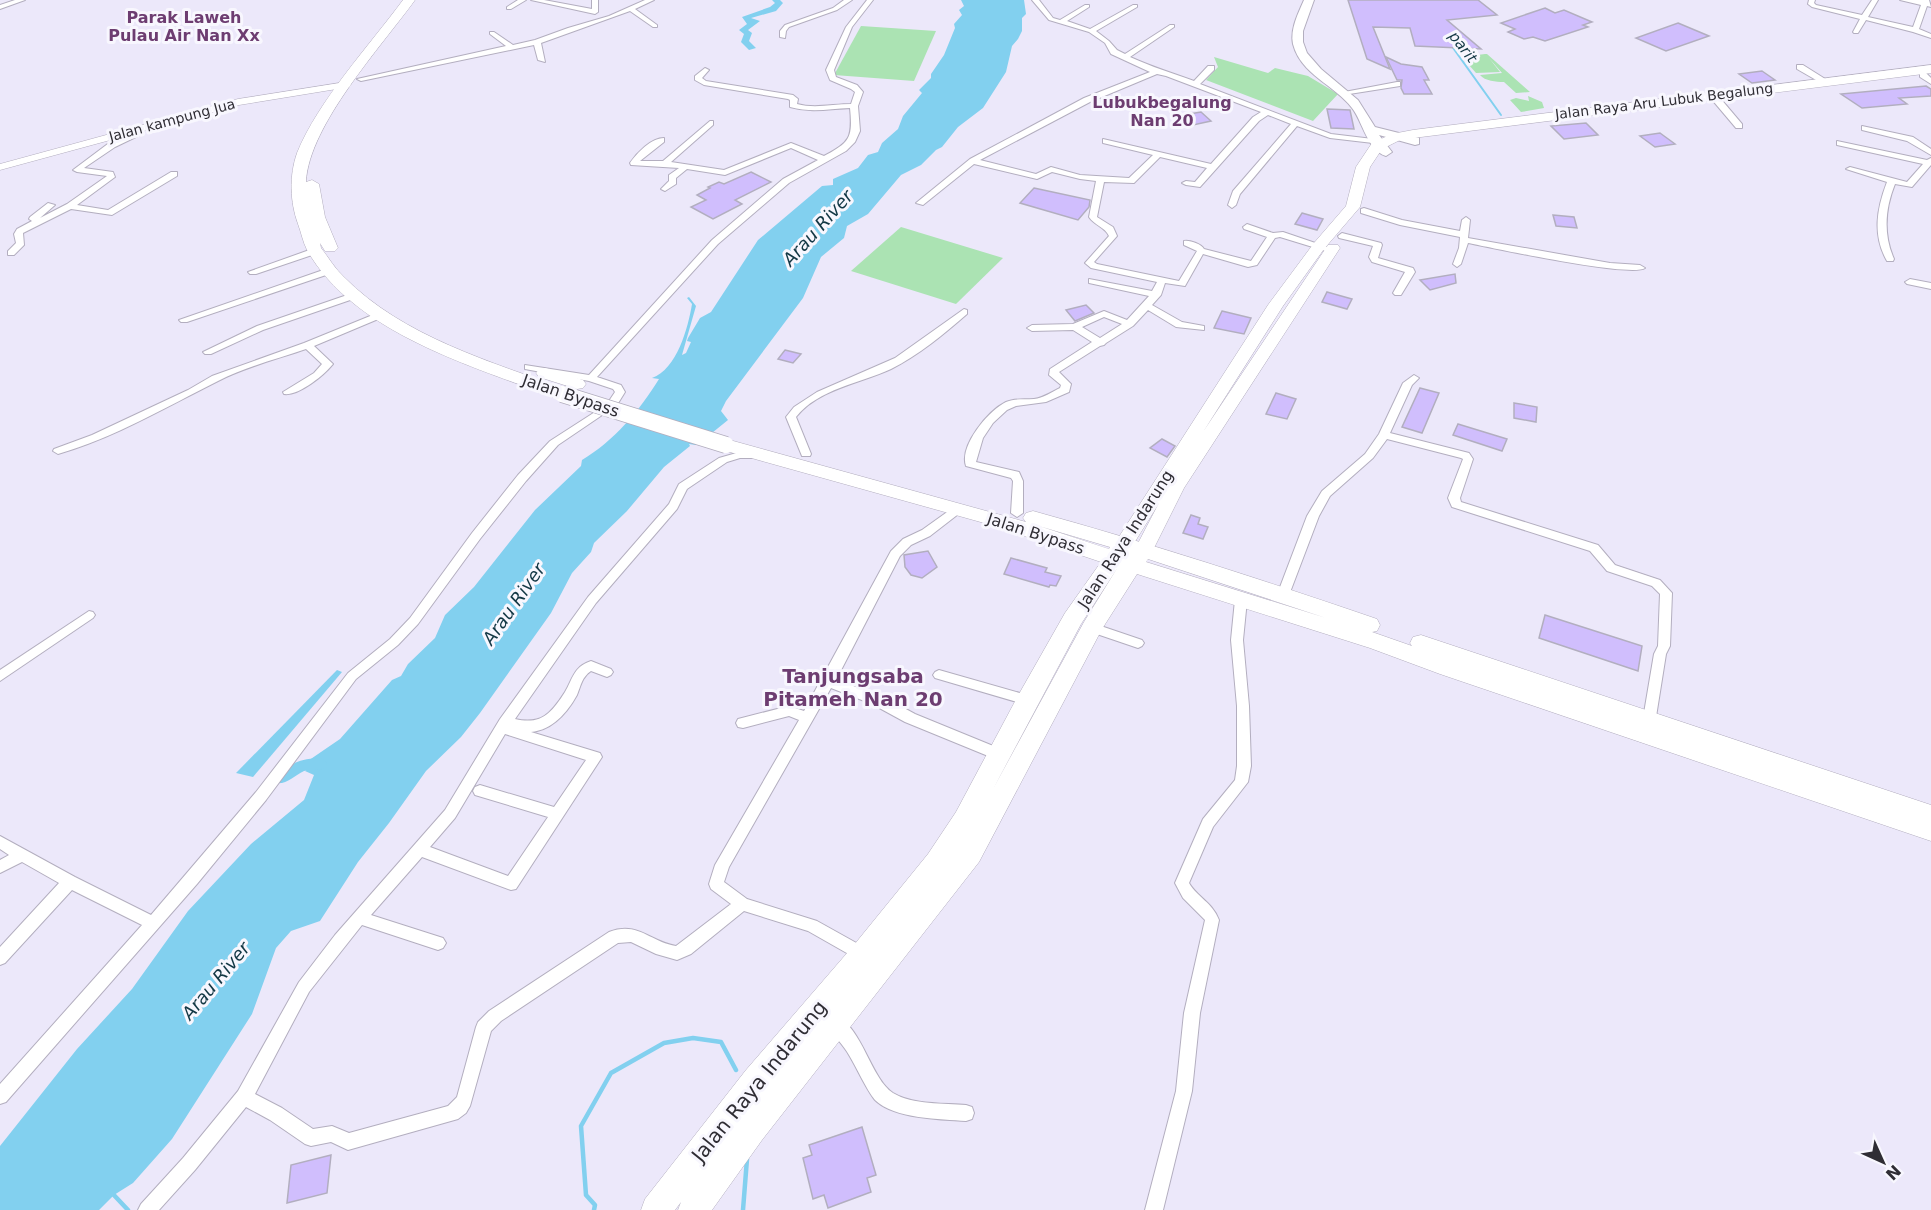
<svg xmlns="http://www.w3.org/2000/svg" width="1931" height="1210" font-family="'DejaVu Sans',sans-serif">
<rect width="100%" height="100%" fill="#ece8fa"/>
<!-- green -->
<g fill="#abe3b3">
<polygon points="861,26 936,31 914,81 834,75"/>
<path d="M1485,54H1487L1530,92L1516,93L1504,82C1496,82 1485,81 1480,75L1502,73L1489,58L1500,72L1476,73L1462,57Z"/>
<polygon points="1214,57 1268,73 1275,68 1308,76 1338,94 1313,121 1206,80 1218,67"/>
<polygon points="1528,96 1542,102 1544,108 1521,112 1510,100 1516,98 1529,101"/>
<polygon points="901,227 1003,258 956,304 851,271"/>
</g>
<!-- water -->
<g fill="#82d0ef">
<path d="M961,0H1024L1026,14L1022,18V31L1018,39L1012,46L1006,72L983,108L958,127L942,147L936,150L921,165L901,175L868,214L847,226L844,238L821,257L803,298L726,401L721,411L728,420L707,437L696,440V445L689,444L690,446L664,467L627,511L594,543L591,552L572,573L551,613L480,713L461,737L426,771L389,823L358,862L320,921L291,931L276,948L252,1014L172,1139L133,1183L114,1195L99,1210H0V1146L77,1049L132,989L188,911L251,844L304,800L314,775L305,771L314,765H302L340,739L392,680L401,676L408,664L435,638L445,615L474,587L535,510L581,466L582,460C614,441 640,410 659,379L652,378C677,369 688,328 692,304L687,298L689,297L696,306L682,355L686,353L691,342L687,341L688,338L700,318L711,312L758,240L822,186L833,185V179L858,168L868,155L878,152L882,143L898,129L903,116L922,93L919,90L931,78V74L944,55L955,28L954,24L962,15L959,10L964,6Z"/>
<polygon points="337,670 342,672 253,777 236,773"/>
</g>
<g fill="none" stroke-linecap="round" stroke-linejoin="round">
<!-- stream-far1 -->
<polyline stroke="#82d0ef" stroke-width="2" points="1451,45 1501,115"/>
<!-- stream -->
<g stroke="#82d0ef" stroke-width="4.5">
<polyline points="112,1193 128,1210"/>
<polyline points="594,1210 595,1205 586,1195 581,1126 611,1073 664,1043 693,1038 721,1042 736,1070"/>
<polyline points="743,1210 747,1159"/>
</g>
<!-- canal -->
<g fill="#82d0ef" fill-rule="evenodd">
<polygon points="772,0 780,0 783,3 776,11 751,18 760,21 748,30 752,33 749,41 756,48 749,50 741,42 744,34 739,30 747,24 742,17 770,7 775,3"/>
<path d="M319,758L324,760L327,764L324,768C318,771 310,769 304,771C293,776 285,787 272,782L269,778L272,774C292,766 295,759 319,758Z"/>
</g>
</g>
<!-- building -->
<g fill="#d0befd" stroke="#b2aebf" stroke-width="1.5">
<polygon points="1348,0 1478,0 1497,15 1447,20 1481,49 1415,46 1410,28 1373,27 1390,69 1367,59"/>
<polygon points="1545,8 1555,13 1564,10 1592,22 1583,25 1588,27 1545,41 1533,37 1524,39 1508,32 1515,29 1501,23"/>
<polygon points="1678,23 1709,36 1666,51 1636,38"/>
<polygon points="1386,57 1401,64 1422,67 1429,80 1424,80 1432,94 1404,94 1401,88 1402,80 1397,80"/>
<polygon points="1762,71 1775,80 1752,83 1739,74"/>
<polygon points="1926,86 1931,89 1931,96 1899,98 1907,104 1862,108 1841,94"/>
<polygon points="1327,109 1350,110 1354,129 1331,128"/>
<polygon points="1201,112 1211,121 1193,125 1183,115"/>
<polygon points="1586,123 1598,135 1564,139 1551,126"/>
<polygon points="1660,133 1675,144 1655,147 1640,136"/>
<polygon points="751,172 771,182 735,200 742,204 713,219 691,207 706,200 697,195 710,188 708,187 719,182 724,184"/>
<polygon points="1034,188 1090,200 1089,207 1078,220 1020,203"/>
<polygon points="1302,213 1323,219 1317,230 1295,224"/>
<polygon points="1553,215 1574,217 1577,228 1556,226"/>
<polygon points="1455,274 1456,283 1430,290 1420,280"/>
<polygon points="1327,292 1352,299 1347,309 1322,302"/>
<polygon points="1086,305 1094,313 1075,321 1066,310"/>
<polygon points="1222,311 1251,318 1244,334 1214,328"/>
<polygon points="785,350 801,354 793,363 778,359"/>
<polygon points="1420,388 1439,393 1422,433 1402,427"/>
<polygon points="1276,393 1296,399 1287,419 1266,414"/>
<polygon points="1514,403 1537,407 1536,422 1514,418"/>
<polygon points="1458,424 1507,439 1502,451 1453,435"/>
<polygon points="1162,439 1175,446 1167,457 1150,448"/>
<polygon points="1191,515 1200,518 1198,524 1208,527 1203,539 1183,533"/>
<polygon points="928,551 937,567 922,578 911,575 905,567 904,555"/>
<polygon points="1011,558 1047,568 1045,572 1061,576 1056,586 1050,585 1049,587 1004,574"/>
<polygon points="1545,615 1642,646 1638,671 1539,638"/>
<polygon points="862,1127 876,1175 867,1178 871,1192 828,1208 824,1195 813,1199 803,1158 812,1155 809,1145"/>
<polygon points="331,1155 327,1193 287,1203 291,1165"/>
</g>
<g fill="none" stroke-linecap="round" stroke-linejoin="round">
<defs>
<g id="minor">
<polygon points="15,0 25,0 0,9 0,5"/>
<polygon points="518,0 526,0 511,9 507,9 507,7"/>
<polygon points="531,0 544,0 592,9 592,0 598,0 598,12 595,14"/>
<polygon points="645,0 654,0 635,9 657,25 657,27 653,27 630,11 541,43 545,62 538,60 534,45 361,81 357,79 506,46 490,34 490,32 494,32 513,45 535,40 568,28 609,16"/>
<polygon points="844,0 852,0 837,10 789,27 786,31 785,38 780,37 780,31 785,25 833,8"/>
<path d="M867,0H873L852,27L834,70L836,77L857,85L863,92L858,106L860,131L855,142L846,151L789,183L718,244L597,377L621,385L625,392L617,405L558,445L526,481L480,539L418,624L398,645L356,679L266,800L197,884L6,1102L0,1104V1084L142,925L72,890L5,963L0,965V947L59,883L22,862L0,873V860L9,855L0,849V836L75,877L151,915L256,792L348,673L390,639L410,618L472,533L518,475L550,441L595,412L609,401L615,392L613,389L589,381L525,369V365L589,375L712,240L783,179L818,160L791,148L725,175L687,169L676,178V184L665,191L661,189L669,181V175L679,168L631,165L630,163C637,153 651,138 664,138V142L640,161H663L710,121H713V125L671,162L724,170L791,143L824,156C850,142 853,138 850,108C829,109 811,113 790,107V100L788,99L704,85L695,80V76L705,68L709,70L702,78L706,81L793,95L798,99L797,104C815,109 833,104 851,104L855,92L851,89L830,80L826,70L846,27Z"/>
<path d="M1032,0H1039L1053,18L1060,20L1085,5H1089V7L1067,21L1090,29L1133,5H1137V7L1096,31L1109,41L1117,50L1125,54L1170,25H1174V27L1130,57C1152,67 1172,73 1194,81L1208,66H1214V70L1200,84L1331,134L1373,139L1377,141L1373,143L1330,138L1297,126L1240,194L1236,205L1232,208L1228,205L1233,191L1291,124L1268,115L1259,121L1200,187L1186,185L1182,183L1186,181L1195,182L1207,168L1160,157L1134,183L1104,182L1097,217L1113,227L1117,236L1094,262L1097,264L1179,281L1197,251L1184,245V241C1190,240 1201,244 1204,249L1251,261L1267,237L1244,229L1243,227L1247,224L1273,233L1283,232L1333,249L1329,252L1280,237L1275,238L1257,265L1248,267L1203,254L1185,286L1165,283L1161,295L1152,305L1182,322L1204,326V330L1176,327L1148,310L1133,326L1106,343L1104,345L1100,346L1059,372L1071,384L1069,392L1046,402L1016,406L1007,410L993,423L983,438L976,462L1019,472L1023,481V513L1017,517L1011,513L1013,481L1011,478L966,466C959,446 988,411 1006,402C1015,398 1024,400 1034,399C1043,398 1052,392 1060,388L1061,385L1049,375L1050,369L1092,342L1073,330L1032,331L1027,328L1032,325L1073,324L1104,311L1127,320L1149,296L1089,283V279L1152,291L1157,282L1091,268L1085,263L1109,236C1105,227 1094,225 1089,217L1096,181L1080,179L1052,172L1037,179L974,164L923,205L916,203L970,159L1084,98L1150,72L1111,54L1105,43L1089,32L1049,20ZM1157,74L1166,76L1261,112L1253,117L1211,164L1103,139V143L1153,155L1129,178L1080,175L1051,167L1036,174L980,160L1090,102ZM1104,317L1122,324L1100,338L1082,327Z"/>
<polygon points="1809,0 1815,0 1814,3 1816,5 1862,15 1872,0 1878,0 1868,17 1913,27 1921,5 1900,0 1929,0 1931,7 1927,6 1919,29 1931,34 1931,38 1913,32 1866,20 1858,33 1854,33 1853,32 1860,19 1812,7 1808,4"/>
<polygon points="1797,65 1803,65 1830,82 1823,84 1797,69"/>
<polygon points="1920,73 1926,73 1931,78 1931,84 1920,77"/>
<polygon points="1397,82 1400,82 1400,86 1343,95 1339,93"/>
<polygon points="1714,98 1720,98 1742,124 1742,128 1736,128 1714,102"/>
<polygon points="1862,126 1913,137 1931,149 1931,155 1907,141 1862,130"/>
<polygon points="131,129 137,129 142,134 115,147 84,168 113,172 115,177 77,205 108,210 171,172 177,172 177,176 112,215 71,209 23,233 24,245 14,255 8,255 8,251 16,243 14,234 17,229 32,221 29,219 30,217 48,203 55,205 40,218 67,204 107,176 77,172 73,170 109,143 132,134 130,131"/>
<path d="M1837,141L1927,160L1931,158V165L1912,187L1895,184C1885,209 1883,234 1894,259L1893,261H1887C1872,235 1877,208 1887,182L1846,169L1850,167L1907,182L1923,164L1837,145Z"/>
<path d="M1364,208L1402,220L1460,231L1462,220L1466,217L1470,220L1468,238L1610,263L1640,265L1645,268C1631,278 1493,248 1468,243L1461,264L1457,267L1453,264L1459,248L1460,237L1400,225L1361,213V209Z"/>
<polygon points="1342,233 1381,243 1382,245 1378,258 1413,268 1415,272 1401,295 1395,295 1393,293 1405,272 1372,262 1369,257 1373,246 1339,238 1338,236"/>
<polygon points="315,248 318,249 318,253 256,274 250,274 248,272"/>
<polygon points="329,268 332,269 332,273 187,322 181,322 179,320"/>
<polygon points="1910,279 1931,283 1931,289 1907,284 1905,282"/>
<polygon points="353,293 358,296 356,298 263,330 211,354 205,354 203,352 257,326"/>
<path d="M964,309L967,310V314C944,334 919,355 891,369C861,383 818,389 796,417L811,454L810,456H802L786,417L794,407L817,392L895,358Z"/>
<path d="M380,312L385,315L383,317L314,346L333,364C324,375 299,396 284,394L283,392L314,373L322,364L306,349C277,359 245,367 218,381C166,407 114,438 58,454L53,451L54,449L92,435L188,390L212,376L304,343Z"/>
<polygon points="1414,375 1419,378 1412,385 1390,433 1469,453 1473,459 1460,498 1461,502 1598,545 1615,565 1660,580 1672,593 1670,646 1666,654 1655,723 1650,724 1645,723 1643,719 1654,654 1658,646 1660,594 1652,586 1607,571 1590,551 1452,507 1448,498 1463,459 1461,458 1387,439 1373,458 1330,496 1319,516 1289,595 1283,599 1279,598 1277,595 1307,516 1322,491 1365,454 1379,434 1403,383"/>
<path d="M740,452H756L761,455L756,458H740L727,462L687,489L677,509L596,603L515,719C541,725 551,714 565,692C573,679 573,667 591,661L611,669L613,672L611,675L607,677L591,671C582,677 581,685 577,695C567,713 552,730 531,732L600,753L602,757L516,889L511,890L422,857L371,915L443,938L446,943L443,948L438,950L362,925L309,992L255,1094L282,1108L313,1129L332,1126L349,1133L448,1106L457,1097L476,1027L478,1022L489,1011L609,932C638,921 650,942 676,946L731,904L711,889L709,884L715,865L799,720L789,716L743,728L738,727L736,723L738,719L789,706L804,711L891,551L903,539L922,530L957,505L961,506L963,509L961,512L930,536L911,545L900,556L836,680L882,696L915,714L1003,750L1005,754L1003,758L998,759L993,758L905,722L872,704L831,688L729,867L724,882L747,899L817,921L869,950L872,955L869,960L864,962L859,960L808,931L744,911L691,954L677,960L656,954L631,942L618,943L501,1021L491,1031L470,1106L466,1113L458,1119L348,1150L331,1142L311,1146L305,1144L270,1120L246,1107L195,1170L159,1210H138L141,1204L183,1158L238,1091L299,982L335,935L445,810L500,719L588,597L669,504L679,484L719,458ZM505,734L586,760L554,807L480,785L475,787L473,791L475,795L548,817L508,876L430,847L455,818Z"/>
<path d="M1241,596L1247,600L1243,640L1249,706L1251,766L1248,782L1213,827L1189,883C1198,898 1212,902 1219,920L1200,1013L1192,1091L1163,1210H1145L1176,1091L1184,1013L1205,920L1183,898L1175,883L1203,819L1235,780L1237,766V706L1231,640L1235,600Z"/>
<polygon points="89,611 93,612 95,615 93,618 0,681 0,670"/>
<polygon points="1092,623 1142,640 1144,643 1142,646 1138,648 1088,631 1086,628 1088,625"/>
<polygon points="939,670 1027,695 1032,696 1033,700 1032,704 1027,705 935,678 933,675 935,672"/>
<path d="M836,1016C862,1027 871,1079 893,1093C913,1105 944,1103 966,1105L972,1107L974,1113L972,1119L966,1121C941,1119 894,1119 875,1100C866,1089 857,1068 849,1055C843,1044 833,1036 828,1024L830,1019Z"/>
</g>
<polygon id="tertiary" points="346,82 351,85 349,87 239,105 0,170 0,164 238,99"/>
<path id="secondary" d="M1304,0H1314L1303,31V42L1307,53L1321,69L1358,100L1375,127L1419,138V144L1415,145L1379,135L1392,152L1386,156C1367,150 1363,122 1352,108C1335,85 1301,75 1293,44C1290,29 1298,14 1304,0Z"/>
<polygon id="primary" points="1931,65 1931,73 1413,138 1400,140 1382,149 1370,167 1360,207 1324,249 1283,306 1203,432 1328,245 1338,245 1340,248 1184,488 1151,554 1144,556 1137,554 1135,549 1159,503 1131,548 1124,549 1117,548 1115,543 1268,305 1314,243 1346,206 1356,167 1372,143 1392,134 1413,130"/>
<g id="trunk">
<path d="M403,0H415C381,47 309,125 306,182L312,180L319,184L325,217L338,248L335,251H325L320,243L321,248C329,258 335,269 344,277C403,337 492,362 568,390L571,394L568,398H556C472,366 354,333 307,250C303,242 301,232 298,224C290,202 289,176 297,153C318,101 369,46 403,0Z"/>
<polygon points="545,368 583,380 586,384 583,388 577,389 539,377 536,373 539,369"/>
<path d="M726,439L1026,522L1023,518L1026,513L1033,511C1149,543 1263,580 1377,619L1380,625L1377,631L1372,632L1412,646L1410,643L1413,637L1421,635L1931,805V841L1440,674L1370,648L1137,574L1102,629L979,862L762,1140L712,1210H678L681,1202L675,1210H641L645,1199L746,1070L854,945L928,854L956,812L1019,694L1065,613L1101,562L995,526L719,449L717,445L719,441ZM1039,526L1110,547L1109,549ZM1148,559L1326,618L1146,562ZM1118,567L1084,622L992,791L1081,624Z"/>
</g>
</defs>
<!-- minor casing -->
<use href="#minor" stroke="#b3aebf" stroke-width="2"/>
<!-- tertiary casing -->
<use href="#tertiary" stroke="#b3aebf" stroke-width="1"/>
<!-- secondary casing -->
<use href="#secondary" stroke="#b3aebf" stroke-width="2"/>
<!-- primary casing -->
<use href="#primary" stroke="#b3aebf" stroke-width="1"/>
<!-- trunk casing -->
<use href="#trunk" stroke="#b3aebf" stroke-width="1"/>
<!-- minor -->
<use href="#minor" fill="#fff" fill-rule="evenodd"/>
<!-- tertiary -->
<use href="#tertiary" fill="#fff" fill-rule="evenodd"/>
<!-- secondary -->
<use href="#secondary" fill="#fff" fill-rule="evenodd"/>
<!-- primary -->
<use href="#primary" fill="#fff" fill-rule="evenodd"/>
<!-- trunk -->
<use href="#trunk" fill="#fff" fill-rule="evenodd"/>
<defs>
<polyline id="trunk-bridge" points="562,394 726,445"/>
</defs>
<!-- trunk-bridge casing -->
<use href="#trunk-bridge" stroke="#b3aebf" stroke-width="18" stroke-linecap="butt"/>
<!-- trunk-bridge -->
<use href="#trunk-bridge" stroke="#fff" stroke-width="16"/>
</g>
<g text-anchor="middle" stroke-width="6" stroke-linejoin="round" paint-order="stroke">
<!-- far-street labels -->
<g font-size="14" fill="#2f2d34" stroke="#f8f7fe">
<text transform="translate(1664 101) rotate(-7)" y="5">Jalan Raya Aru Lubuk Begalung</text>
<text transform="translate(172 120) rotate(-15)" y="5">Jalan kampung Jua</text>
</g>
<!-- far-water labels -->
<g font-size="15" font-style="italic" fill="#133845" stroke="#f8f7fe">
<text transform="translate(1463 47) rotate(52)" y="5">parit</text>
</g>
<!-- far-quarter labels -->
<g font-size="16" font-weight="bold" fill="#6d3d71" stroke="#f8f7fe">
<text x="184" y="23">Parak Laweh<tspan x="184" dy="18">Pulau Air Nan Xx</tspan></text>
<text x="1162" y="108">Lubukbegalung<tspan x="1162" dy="18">Nan 20</tspan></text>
</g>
<!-- street labels -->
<g font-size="16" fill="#2f2d34" stroke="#f8f7fe">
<text transform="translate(571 395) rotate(19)" y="6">Jalan Bypass</text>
<text transform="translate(1036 533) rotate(18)" y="6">Jalan Bypass</text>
<text transform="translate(1125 539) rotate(-57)" y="6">Jalan Raya Indarung</text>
</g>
<!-- water labels -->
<g font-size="18" font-style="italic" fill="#133845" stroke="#f8f7fe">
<text transform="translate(818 228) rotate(-48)" y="6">Arau River</text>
<text transform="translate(514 604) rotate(-55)" y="6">Arau River</text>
<text transform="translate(216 981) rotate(-50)" y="6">Arau River</text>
</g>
<!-- quarter labels -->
<g font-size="20" font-weight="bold" fill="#6d3d71" stroke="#f8f7fe">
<text x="853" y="683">Tanjungsaba<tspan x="853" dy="23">Pitameh Nan 20</tspan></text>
</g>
<!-- near-street labels -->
<g font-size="20" fill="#2f2d34" stroke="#f8f7fe">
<text transform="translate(759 1081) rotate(-51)" y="7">Jalan Raya Indarung</text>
</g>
</g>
<!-- north arrow -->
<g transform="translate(1883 1162) rotate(135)" stroke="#f8f7fe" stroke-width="4.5" paint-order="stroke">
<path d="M0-4.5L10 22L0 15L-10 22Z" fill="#2f2d34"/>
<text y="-9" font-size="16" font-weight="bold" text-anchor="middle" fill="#2f2d34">N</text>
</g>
</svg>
